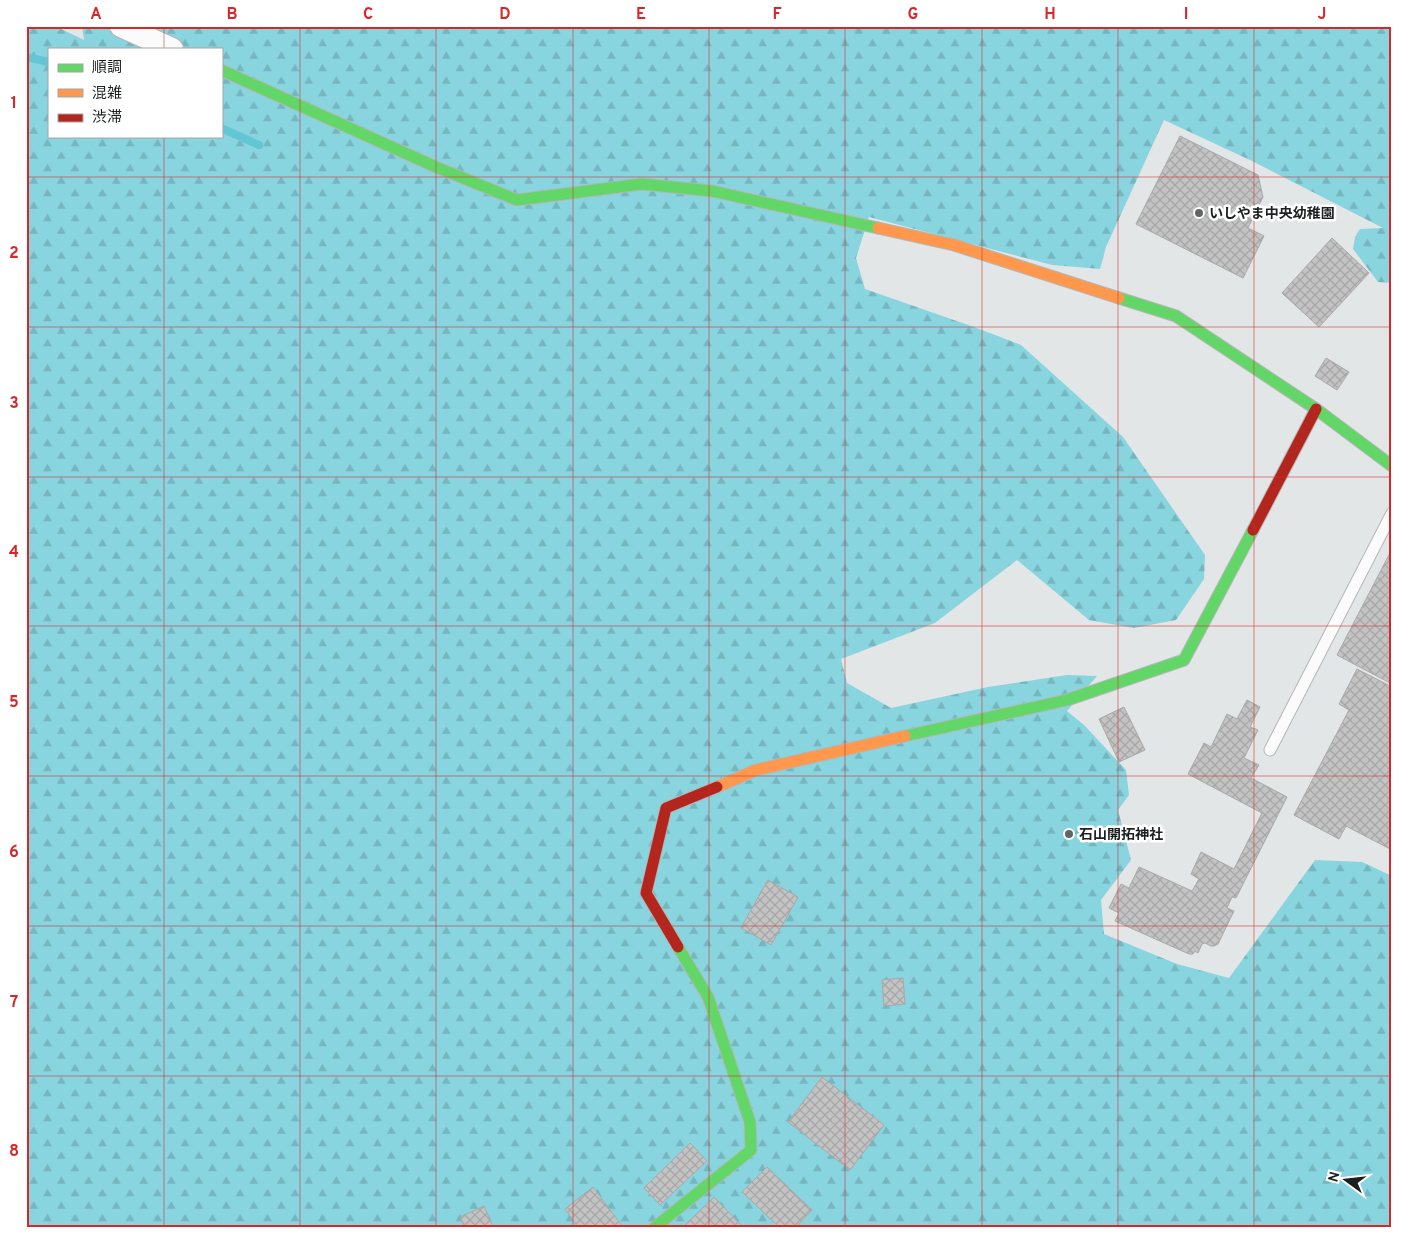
<svg xmlns="http://www.w3.org/2000/svg" width="1418" height="1253" font-family="Overpass,'Noto Sans JP',sans-serif">
<defs>
<pattern id="forest-firs" width="22" height="20" patternUnits="userSpaceOnUse" patternTransform="scale(1.25)"><rect width="22" height="20" fill="#88d4df"/><path d="M5 1l3.5 6h-7zM16 11l3.5 6h-7z" fill="#75b6bf"/></pattern>
<pattern id="building-cross-hatch" width="8" height="8" patternUnits="userSpaceOnUse" patternTransform="scale(1.25)"><rect width="8" height="8" fill="#c2c3c2"/><path d="M0 0l8 8M0 8l8-8" fill="none" stroke="#a6a7a6"/></pattern>
</defs>
<rect width="100%" height="100%" fill="#e2e6e6"/>
<!-- forest -->
<path fill="url(#forest-firs)" fill-rule="evenodd" d="M26,26H55L84,40L82,26H1392V283L1378,282L1353,249L1355,237L1360,229L1383,228L1252,161L1164,120L1106,247L1100,269L1052,265L869,217L856,258L865,289L974,327L1021,345L1123,437L1205,555L1204,579L1176,620L1134,628L1089,620L1017,560L935,623L841,659L847,683L891,708L988,687L1067,675L1097,676L1067,711L1084,725L1126,770L1129,795L1118,810L1131,860L1101,900L1104,934L1177,964L1229,978L1315,860L1362,862L1392,876V1227H26ZM49,49H221V136H49Z"/>
<g fill="none" stroke-linecap="round" stroke-linejoin="round">
<!-- stream -->
<g stroke="#63c6d4" stroke-width="8">
<polyline points="26,57 49,62"/>
<polyline points="221,128 259,145"/>
</g>
</g>
<!-- building -->
<g fill="url(#building-cross-hatch)" stroke="#a8a9a8">
<polygon points="1180,136 1258,175 1263,197 1248,228 1264,236 1243,278 1136,224"/>
<polygon points="1332,238 1369,273 1319,327 1282,293"/>
<polygon points="1326,358 1349,372 1337,390 1315,376"/>
<polygon points="1392,549 1392,684 1337,655"/>
<polygon points="1357,669 1392,687 1392,850 1346,826 1339,839 1294,815 1349,710 1339,704"/>
<polygon points="1247,700 1260,707 1250,727 1258,730 1244,758 1259,765 1251,778 1287,797 1236,898 1232,897 1227,908 1234,911 1218,944 1214,946 1211,946 1205,943 1202,944 1198,953 1195,951 1193,954 1189,954 1115,921 1119,913 1109,908 1121,884 1129,888 1139,867 1192,891 1199,879 1191,874 1201,852 1234,869 1262,813 1188,774 1204,743 1211,747 1227,714 1237,719"/>
<polygon points="1124,707 1145,750 1119,762 1099,719"/>
<polygon points="768,880 798,897 771,945 741,928"/>
<polygon points="903,978 905,1004 884,1006 882,980"/>
<polygon points="822,1077 884,1125 850,1170 788,1122"/>
<polygon points="690,1143 707,1161 660,1205 644,1188"/>
<polygon points="767,1167 812,1210 796,1227 779,1227 742,1192"/>
<polygon points="593,1187 623,1227 578,1227 565,1209"/>
<polygon points="714,1197 743,1227 683,1227"/>
<polygon points="484,1206 493,1227 465,1227 460,1217"/>
</g>
<g fill="none" stroke-linecap="round" stroke-linejoin="round">
<defs>
<polyline id="lane" points="1270,750 1392,513"/>
<polyline id="street" points="121,26 172,49"/>
<g id="fast">
<polyline points="221,70 436,167 517,200 642,184 712,191 878,228"/>
<polyline points="1119,298 1176,316 1316,409 1392,466"/>
<polyline points="905,736 1067,700 1184,660 1253,530"/>
<polyline points="655,1227 751,1150 750,1122 708,997 678,947"/>
</g>
<g id="slow">
<polyline points="878,228 954,245 1119,298"/>
<polyline points="717,787 756,770 905,736"/>
</g>
<g id="jam">
<polyline points="1253,530 1316,409"/>
<polyline points="678,947 646,893 666,808 717,787"/>
</g>
</defs>
<!-- lane casing -->
<use href="#lane" stroke="#b4b7b7" stroke-width="13"/>
<!-- street casing -->
<use href="#street" stroke="#b4b7b7" stroke-width="24"/>
<!-- fast casing -->
<use href="#fast" stroke="#b4b7b7" stroke-width="13"/>
<!-- slow casing -->
<use href="#slow" stroke="#b4b7b7" stroke-width="13"/>
<!-- jam casing -->
<use href="#jam" stroke="#b4b7b7" stroke-width="13"/>
<!-- lane -->
<use href="#lane" stroke="#fbfbfb" stroke-width="11"/>
<!-- street -->
<use href="#street" stroke="#fbfbfb" stroke-width="22"/>
<!-- fast -->
<use href="#fast" stroke="#63d668" stroke-width="11"/>
<!-- slow -->
<use href="#slow" stroke="#ff974d" stroke-width="11"/>
<!-- jam -->
<use href="#jam" stroke="#b3261e" stroke-width="11"/>
</g>
<!-- grid -->
<path fill="none" stroke="#d62828" stroke-width="1" stroke-opacity="0.55" d="M164,26V49M300,26V1227M436,26V1227M573,26V1227M709,26V1227M845,26V1227M982,26V1227M1118,26V1227M1254,26V1227M164,136V1227M26,177H1392M26,327H1392M26,477H1392M26,626H1392M26,776H1392M26,926H1392M26,1076H1392"/>
<!-- markers -->
<g fill="#626565" stroke="#fff" stroke-width="2">
<circle cx="1199" cy="213" r="5"/>
<circle cx="1069" cy="834" r="5"/>
</g>
<g text-anchor="middle" stroke-width="5" stroke-linejoin="round" paint-order="stroke">
<!-- poi labels -->
<g font-size="14" font-weight="bold" fill="#1d2020" stroke="#fff" text-anchor="start">
<text x="1209" y="218">いしやま中央幼稚園</text>
<text x="1079" y="839">石山開拓神社</text>
</g>
</g>
<!-- border -->
<rect width="1418" height="1253" fill="none" stroke="#ffffff" stroke-width="55"/>
<!-- legend -->
<rect x="48" y="48" width="175" height="90" fill="#ffffff" stroke="#a5a6a6"/>
<rect x="58" y="64" width="25" height="8" fill="#63d668" stroke="#a5a6a6"/>
<text x="92" y="72" font-size="15" fill="#1d2020">順調</text>
<rect x="58" y="89" width="25" height="8" fill="#ff974d" stroke="#a5a6a6"/>
<text x="92" y="98" font-size="15" fill="#1d2020">混雑</text>
<rect x="58" y="114" width="25" height="8" fill="#b3261e" stroke="#a5a6a6"/>
<text x="92" y="122" font-size="15" fill="#1d2020">渋滞</text>
<!-- north arrow -->
<g transform="translate(1346 1180) rotate(285)" stroke="#ffffff" stroke-width="4" paint-order="stroke">
<path d="M0-4L9 19L0 12L-9 19Z" fill="#1d2020"/>
<text y="-8" font-size="14" font-weight="bold" text-anchor="middle" fill="#1d2020">N</text>
</g>
<rect x="28" y="28" width="1362" height="1198" fill="none" stroke="#d62828" stroke-width="2"/>
<g font-size="16" text-anchor="middle" font-weight="bold" fill="#d62828">
<text x="96" y="19">A</text>
<text x="232" y="19">B</text>
<text x="368" y="19">C</text>
<text x="505" y="19">D</text>
<text x="641" y="19">E</text>
<text x="777" y="19">F</text>
<text x="913" y="19">G</text>
<text x="1050" y="19">H</text>
<text x="1186" y="19">I</text>
<text x="1322" y="19">J</text>
<text x="14" y="108">1</text>
<text x="14" y="258">2</text>
<text x="14" y="408">3</text>
<text x="14" y="557">4</text>
<text x="14" y="707">5</text>
<text x="14" y="857">6</text>
<text x="14" y="1007">7</text>
<text x="14" y="1156">8</text>
</g>
</svg>
